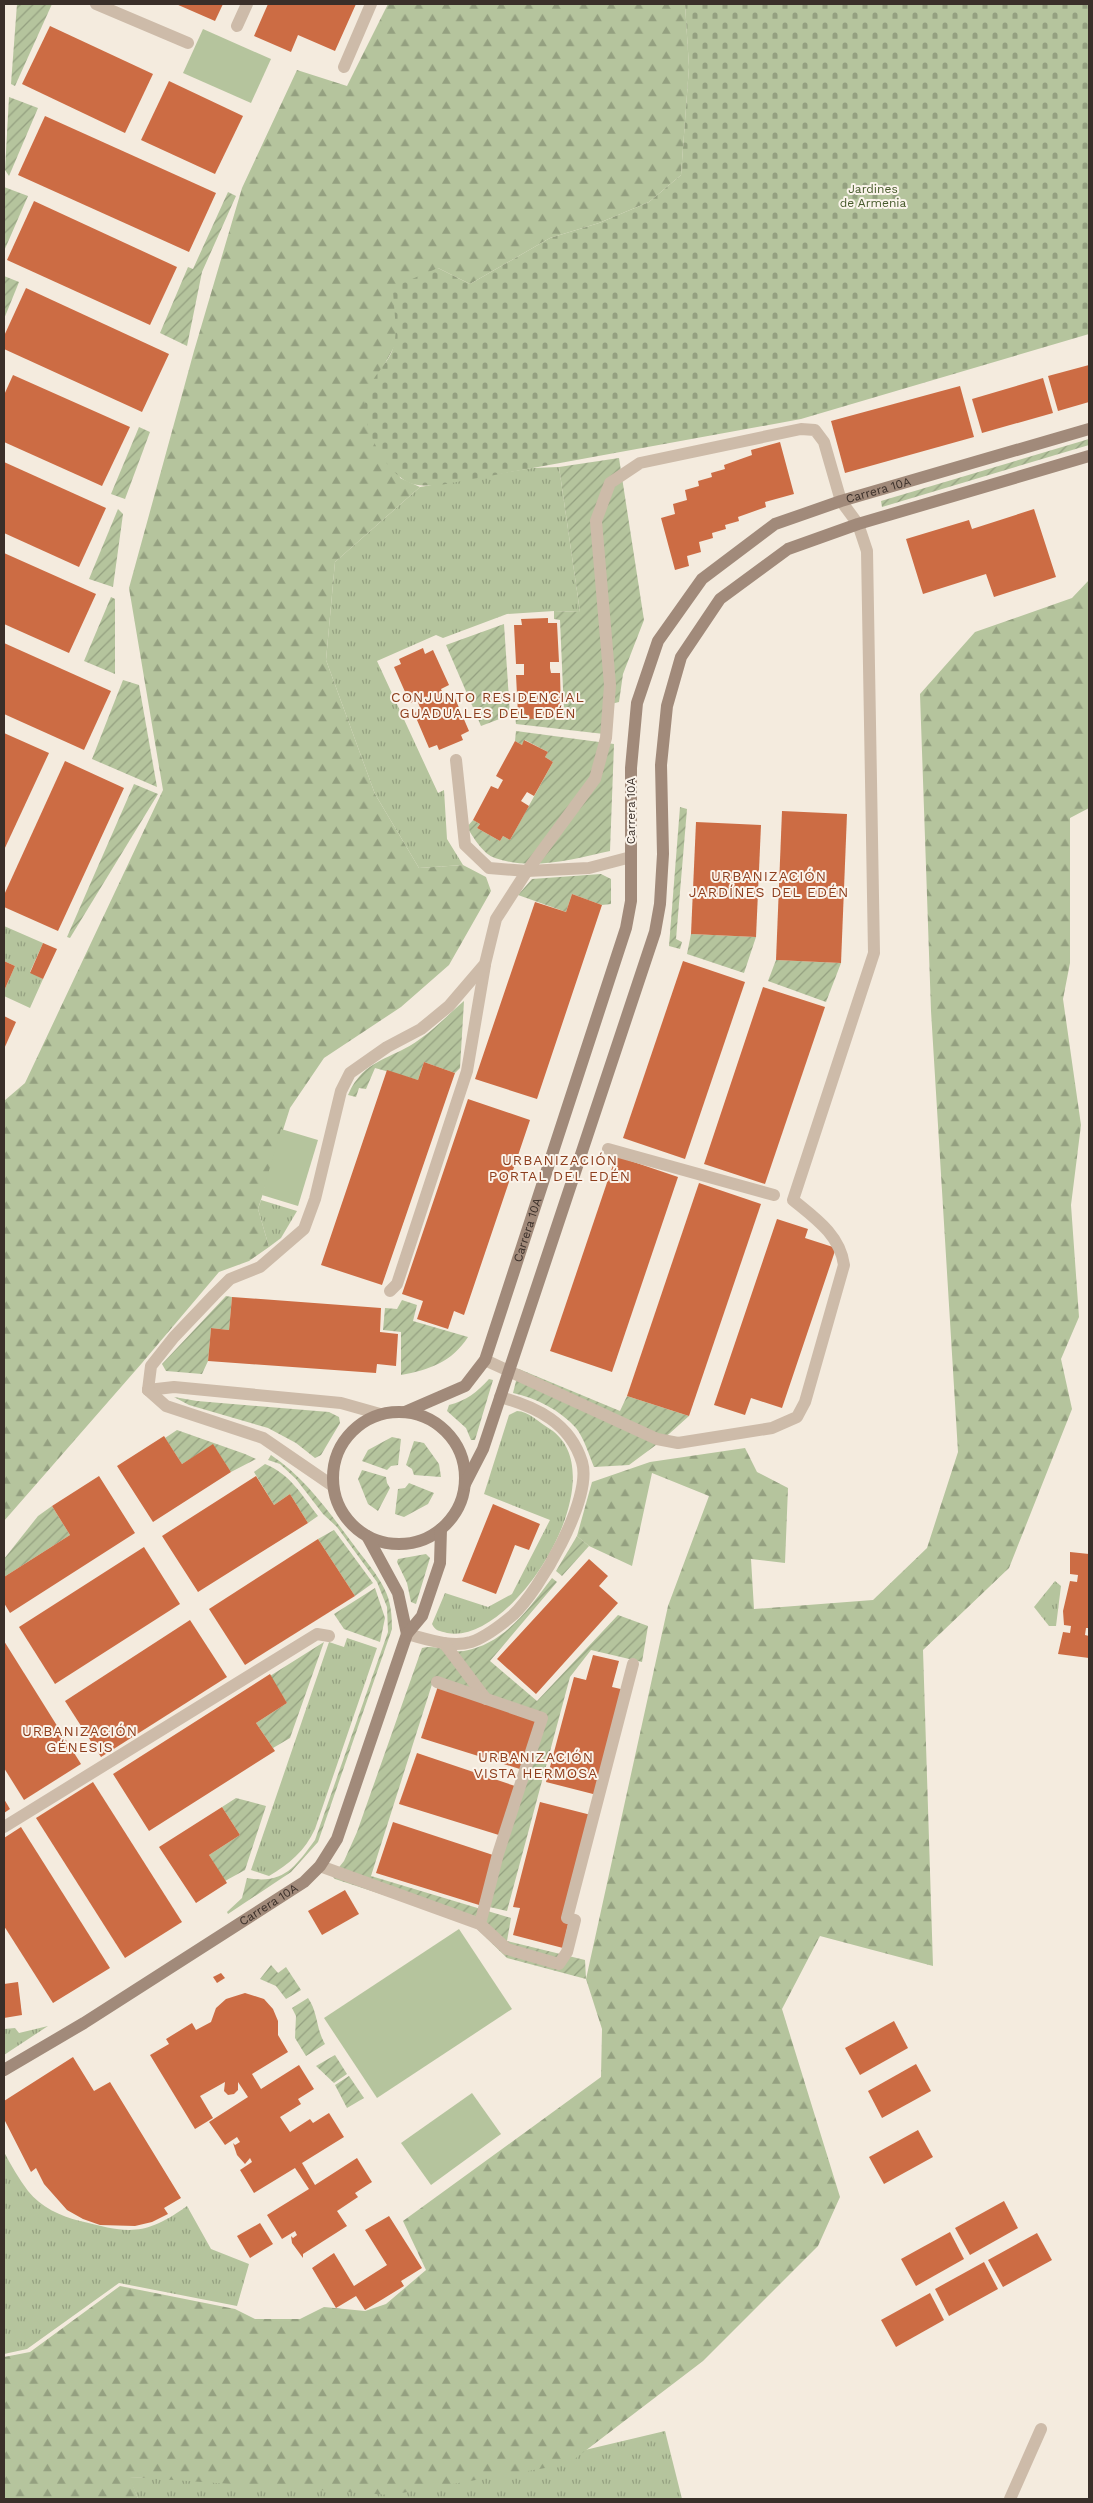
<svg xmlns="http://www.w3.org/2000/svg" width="1093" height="2503" font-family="'Work Sans',sans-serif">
<defs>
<pattern id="grass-tufts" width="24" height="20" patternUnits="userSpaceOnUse" patternTransform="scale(1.25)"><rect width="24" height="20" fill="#b5c49d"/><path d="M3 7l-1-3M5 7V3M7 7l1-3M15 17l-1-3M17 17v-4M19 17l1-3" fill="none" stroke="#94a080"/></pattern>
<pattern id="forest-firs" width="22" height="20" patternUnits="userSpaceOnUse" patternTransform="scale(1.25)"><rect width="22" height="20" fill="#b5c49d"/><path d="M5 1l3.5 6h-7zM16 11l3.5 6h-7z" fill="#94a080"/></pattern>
<pattern id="cemetery-stones" width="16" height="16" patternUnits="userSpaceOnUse" patternTransform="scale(1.25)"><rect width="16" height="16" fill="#b5c49d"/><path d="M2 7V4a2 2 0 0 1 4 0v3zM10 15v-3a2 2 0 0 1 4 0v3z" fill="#94a080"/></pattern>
<pattern id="garden-furrows" width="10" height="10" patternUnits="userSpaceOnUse" patternTransform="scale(1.25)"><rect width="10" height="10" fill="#b5c49d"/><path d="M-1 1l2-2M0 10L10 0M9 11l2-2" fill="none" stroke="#94a080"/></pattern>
</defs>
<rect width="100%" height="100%" fill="#f4ebde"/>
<!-- grass -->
<g fill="url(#grass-tufts)">
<polygon points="559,467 580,612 554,611 507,614 443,638 436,635 377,661 438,793 444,790 447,839 463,865 419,868 375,794 326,660 335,562 420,487 532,468"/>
<polygon points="4,926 43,943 30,972 43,979 30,1008 4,996 4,991 15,966 4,961"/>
<polygon points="261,1200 297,1211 281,1238 269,1247 258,1209"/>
<path d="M517,1411C528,1411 540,1423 550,1429C620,1475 513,1647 447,1633C440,1631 435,1631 432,1624L445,1593L488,1607L512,1594L550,1520L484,1494L509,1415Z"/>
<polygon points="1055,1581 1061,1586 1056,1626 1049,1626 1034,1607"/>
<path d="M347,1638L377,1648L315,1829C305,1851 289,1864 269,1876L251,1870L329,1642L344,1647Z"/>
<polygon points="48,2026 4,2055 4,2029 15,2028 19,2033"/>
<path d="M4,2152C11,2165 19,2179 28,2191C41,2207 60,2216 80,2221C128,2233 144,2237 187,2206L211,2249L249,2264L237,2306L119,2283L27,2349L4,2354Z"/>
<polygon points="665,2431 682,2499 138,2499 129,2477 424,2488"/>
</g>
<!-- forest -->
<g fill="url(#forest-firs)">
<polygon points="388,4 685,4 689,67 681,175 649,202 599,223 550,238 470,284 438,268 383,367 400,478 420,487 335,562 326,660 375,794 419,868 463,865 486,877 491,891 449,965 401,1007 324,1058 290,1108 258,1209 269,1247 249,1261 219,1272 142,1363 4,1521 4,1101 25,1083 163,790 129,588 194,351 242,188 297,70 347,86"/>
<polygon points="1089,580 1089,808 1070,818 1070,963 1063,999 1081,1125 1071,1205 1079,1317 1061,1359 1072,1409 1009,1568 923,1650 933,1966 820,1936 782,2009 840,2197 818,2246 703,2361 568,2464 390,2495 130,2477 138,2499 4,2499 4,2357 30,2352 120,2286 235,2309 255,2319 300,2319 324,2307 365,2311 386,2304 426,2270 403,2221 601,2077 602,2029 586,1979 668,1606 709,1496 652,1473 632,1566 589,1546 577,1536 592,1482 650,1462 745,1448 757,1472 788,1488 785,1563 751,1559 754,1609 873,1600 927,1548 958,1452 931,1011 920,694 975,632 1072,598"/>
</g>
<!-- cemetery -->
<path fill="url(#cemetery-stones)" d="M685,4H1089V334L801,419L440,485C426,486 411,487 400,477C379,460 360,422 366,395C369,379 390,363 394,345C398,331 393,303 393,287L438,268L470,284L550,238L599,223L649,202L681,175L689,67Z"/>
<!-- garden -->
<g fill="url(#garden-furrows)">
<polygon points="17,4 52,4 15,86 11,84"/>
<polygon points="9,97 38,108 9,176 5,170"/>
<polygon points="4,187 28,196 4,251"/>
<polygon points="228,192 236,196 202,272 187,346 160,333 188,267 193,269"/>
<polygon points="4,276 19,282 4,319"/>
<polygon points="139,427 150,432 125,499 111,494"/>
<polygon points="1089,439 1089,445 882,507 881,501"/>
<polygon points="619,458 644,620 623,674 619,702 611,704 604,734 516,724 515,715 518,714 564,712 560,620 554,619 554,611 580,612 559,467"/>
<polygon points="118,509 123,514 113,587 89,579"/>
<polygon points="111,597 115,599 115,674 84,661"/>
<polygon points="504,624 510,715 481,726 446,645"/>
<polygon points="123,680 139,685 157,787 92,759"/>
<path d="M516,731L614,744L610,851C574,859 531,871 495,858C483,854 473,837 467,827L473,820L480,824L477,828L500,841L503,836L510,840L553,762L545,757L548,752L525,740L522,745L515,741Z"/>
<polygon points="134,784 158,794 70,938 67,937"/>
<polygon points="680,807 687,809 676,939 682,942 680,949 669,946"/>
<polygon points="601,874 611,879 611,904 602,905 572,894 566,912 518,895 532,879"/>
<polygon points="691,934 756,937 744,973 687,954"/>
<polygon points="776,960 841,963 826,1002 768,981"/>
<path d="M464,1001L460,1068L455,1073L424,1062L418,1080L375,1068L366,1089L359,1088L356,1097L348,1095C364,1058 392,1060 420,1039C436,1028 450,1013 464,1001Z"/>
<polygon points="226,1296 232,1297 229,1330 211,1328 208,1361 202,1374 166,1371 162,1364"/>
<path d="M402,1300L417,1305L413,1321L468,1337C452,1362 429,1370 401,1375V1332L383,1330L385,1308L397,1309Z"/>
<path d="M519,1369L620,1411L627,1396L689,1416L660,1442L629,1465L594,1467C589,1455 584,1438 576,1428C560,1410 536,1398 513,1393Z"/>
<path d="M489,1379L493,1380L475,1440H471L466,1428L447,1411L449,1405C466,1401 477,1392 489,1379Z"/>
<polygon points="174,1397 197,1401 329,1412 339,1417 340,1423 321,1455 315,1458 296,1443 268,1428 189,1405"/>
<polygon points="177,1430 245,1454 256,1459 231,1472 213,1445 182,1464 165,1438"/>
<polygon points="392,1437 401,1439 398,1465 391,1466 387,1470 362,1461 368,1450"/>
<polygon points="414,1441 424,1443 439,1464 441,1477 414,1475 412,1469 406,1465"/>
<path d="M271,1455C306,1478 331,1515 356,1548C366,1561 377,1574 384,1588C391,1601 392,1616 392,1629L318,1842L291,1872L228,1914L227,1912L242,1898L247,1878C283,1885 295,1867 315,1840L388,1632L387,1607L377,1582L337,1527L323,1514L296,1479L280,1464L268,1460Z"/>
<path d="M265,1464C290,1474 302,1495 318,1516L308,1523L290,1494L274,1505L254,1472Z"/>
<polygon points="362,1470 386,1477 387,1483 390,1488 378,1511 368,1504 358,1479"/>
<polygon points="409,1483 434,1493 428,1504 404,1517 395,1514 398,1489 405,1488"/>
<polygon points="52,1506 70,1535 4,1577 4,1559 38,1516"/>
<polygon points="334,1530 373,1583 355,1596 318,1539"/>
<polygon points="577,1536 589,1546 562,1576 556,1571"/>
<polygon points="426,1554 430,1558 416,1604 411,1602 407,1583 397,1562 398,1559"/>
<path d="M552,1578L557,1582L490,1661L537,1701L618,1615L648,1626L642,1662L591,1650L570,1677L507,1911L485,1906L546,1714L434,1678L371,1876L511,1918L507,1941L585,1960L586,1979L507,1958L472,1924L335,1879L332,1876L344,1861L357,1832L422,1648C436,1644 449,1653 464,1651C505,1644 529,1608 552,1578Z"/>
<polygon points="375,1588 385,1618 380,1642 344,1629 334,1614"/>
<polygon points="324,1642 290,1738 273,1748 256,1723 287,1703 270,1676"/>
<polygon points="236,1798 266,1806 245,1870 225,1881 209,1855 240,1835 222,1807"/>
<polygon points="271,1965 278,1973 286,1967 301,1990 286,1999 276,1986 260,1979"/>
<path d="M308,1998C318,2012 316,2029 325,2044L306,2056L295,2038L296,2016L292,2008Z"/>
<polygon points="335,2055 347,2074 334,2083 316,2066"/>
<polygon points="349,2076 364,2098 347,2108 335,2085"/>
</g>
<!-- pitch -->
<g fill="#b5c49d">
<polygon points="203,29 271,59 251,103 183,73"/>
<polygon points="281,1129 318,1140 298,1206 262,1195"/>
<polygon points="459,1929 512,2009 377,2098 324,2018"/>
<polygon points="472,2093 501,2134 431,2185 401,2143"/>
</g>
<!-- building -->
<g fill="#cc6c44">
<polygon points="176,4 223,4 215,21"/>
<polygon points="268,4 356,4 335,51 298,35 291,52 254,36"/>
<polygon points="50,26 153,74 125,133 22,84"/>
<polygon points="169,81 243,116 215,174 141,140"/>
<polygon points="45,116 216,193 189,252 18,175"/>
<polygon points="34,201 177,267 150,325 7,260"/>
<polygon points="26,288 169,354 142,412 4,349 4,336"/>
<polygon points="1089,365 1089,402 1058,411 1048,376"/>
<polygon points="13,375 130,427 102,486 4,442 4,395"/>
<polygon points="1043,378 1053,413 982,433 972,399"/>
<polygon points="960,386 974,437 845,473 831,421"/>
<polygon points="780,442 794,494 765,502 766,507 738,517 739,521 725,525 726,529 712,533 713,538 699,542 701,552 687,556 689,566 675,570 661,518 675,514 673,504 687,500 685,490 699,486 698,481 712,477 711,473 725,469 724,465 752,455 751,450"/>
<polygon points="4,462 106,508 79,567 4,533"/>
<polygon points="1034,509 1056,577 994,597 986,574 923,594 906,539 969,520 972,529"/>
<polygon points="4,553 96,594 69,653 4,624"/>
<polygon points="548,618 548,623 557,623 559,662 550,662 550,668 551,673 560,673 561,712 553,712 553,718 526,719 526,714 518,714 516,675 524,675 524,664 516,664 514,625 522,625 521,619"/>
<polygon points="4,643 111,691 84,750 4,714"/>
<polygon points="423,648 425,654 433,650 449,685 441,689 445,699 454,696 469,731 461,735 463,740 439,750 437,745 429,748 414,713 421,710 417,700 410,703 394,667 401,664 399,659"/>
<polygon points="4,733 49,753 4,850"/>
<polygon points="524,740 548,752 545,757 553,762 534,796 527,792 521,801 529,806 510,840 503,836 500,841 477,828 480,824 473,820 491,786 498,789 503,780 496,776 515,741 522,745"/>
<polygon points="65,761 124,788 58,931 4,907 4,895"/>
<polygon points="782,811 847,814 841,963 776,960"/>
<polygon points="696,822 761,825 756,937 691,934"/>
<polygon points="572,894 602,905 537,1099 475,1079 535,902 566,912"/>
<polygon points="43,943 57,949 43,979 30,973"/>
<polygon points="4,961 15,966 4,991"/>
<polygon points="683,961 745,982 685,1159 623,1138"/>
<polygon points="763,987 825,1007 765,1184 704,1164"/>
<polygon points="4,1016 16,1022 4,1049"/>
<polygon points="424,1062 455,1073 382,1285 321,1265 387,1070 418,1080"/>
<polygon points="468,1099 530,1120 464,1315 454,1311 448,1329 417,1319 423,1301 402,1294"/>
<polygon points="616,1156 678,1177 612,1372 550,1351"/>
<polygon points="699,1183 761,1204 689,1416 627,1396"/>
<polygon points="777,1219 808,1229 805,1238 836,1248 782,1408 751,1398 745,1415 714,1405"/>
<polygon points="232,1297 381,1308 380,1332 398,1334 396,1366 377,1364 376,1373 208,1361 211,1328 229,1330"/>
<polygon points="164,1436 182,1464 213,1444 231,1472 153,1522 117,1466"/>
<polygon points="99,1476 135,1533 10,1613 4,1603 4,1577 70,1535 52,1506"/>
<polygon points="256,1476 274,1505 290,1494 308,1523 198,1592 162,1536"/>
<polygon points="493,1504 540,1524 529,1550 515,1545 496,1594 462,1581"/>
<polygon points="318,1539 355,1596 245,1665 209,1609"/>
<polygon points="144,1547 180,1604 55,1684 19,1627"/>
<polygon points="1070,1552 1089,1554 1089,1628 1086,1628 1085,1635 1089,1636 1089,1658 1058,1654 1063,1632 1070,1633 1071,1626 1064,1625 1063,1611 1070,1581 1077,1582 1078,1575 1070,1574"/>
<polygon points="589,1559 608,1576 599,1586 618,1603 536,1694 497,1659"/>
<polygon points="190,1620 227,1677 101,1757 65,1701"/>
<polygon points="4,1641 81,1764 24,1800 4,1768"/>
<polygon points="593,1655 619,1661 612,1687 625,1690 597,1795 546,1782 574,1677 586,1680"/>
<polygon points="270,1674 287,1703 256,1723 275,1751 149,1831 113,1774"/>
<polygon points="438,1686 540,1720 523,1770 421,1738"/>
<polygon points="417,1753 518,1787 502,1836 399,1804"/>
<polygon points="93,1782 182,1922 125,1958 36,1818"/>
<polygon points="4,1799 10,1809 4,1813"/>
<polygon points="540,1802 591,1815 563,1948 513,1935 520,1908 513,1907"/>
<polygon points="222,1807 240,1835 209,1855 227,1883 196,1903 159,1847"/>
<polygon points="393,1822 496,1856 479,1905 376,1873"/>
<polygon points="21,1827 110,1968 53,2003 4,1926 4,1838"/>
<polygon points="345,1890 359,1914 322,1935 308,1911"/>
<polygon points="221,1973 225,1978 217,1983 213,1977"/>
<polygon points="18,1982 22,2015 4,2018 4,1984"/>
<polygon points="245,1993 264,1999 273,2009 278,2021 278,2035 288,2052 252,2074 261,2089 299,2065 314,2089 298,2099 301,2104 280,2117 290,2132 310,2119 313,2123 329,2113 344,2137 302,2163 315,2185 357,2158 372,2182 355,2193 358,2197 337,2211 347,2226 303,2254 303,2258 292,2243 291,2236 293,2238 297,2235 295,2231 282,2239 267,2215 309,2189 295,2168 254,2193 240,2170 252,2162 250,2158 245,2164 237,2155 233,2143 235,2145 240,2142 237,2137 225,2145 209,2122 248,2097 238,2082 238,2090 234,2094 228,2095 224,2091 225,2082 200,2096 213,2118 195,2129 150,2055 169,2044 166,2039 192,2023 196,2030 211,2022 216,2008 226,1999"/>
<polygon points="894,2021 908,2048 860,2075 845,2048"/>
<polygon points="73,2057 94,2091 110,2082 181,2198 164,2208 168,2214 152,2222 135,2226 100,2225 83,2219 67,2210 44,2184 36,2168 31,2172 4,2119 4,2101"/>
<polygon points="916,2064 931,2091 882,2118 868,2091"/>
<polygon points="918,2130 933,2157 884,2184 869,2157"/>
<polygon points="1004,2201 1018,2228 970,2255 955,2228"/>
<polygon points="389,2216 422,2268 401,2281 404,2286 365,2310 356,2296 336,2308 312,2268 334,2253 354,2286 387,2265 365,2230"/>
<polygon points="260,2223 273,2244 250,2258 237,2236"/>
<polygon points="950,2232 964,2259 916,2286 901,2259"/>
<polygon points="1037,2233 1052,2260 1003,2287 988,2260"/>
<polygon points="984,2262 998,2289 949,2316 935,2289"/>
<polygon points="930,2293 944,2320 896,2347 881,2320"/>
</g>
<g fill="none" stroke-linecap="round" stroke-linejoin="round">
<!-- street -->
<g stroke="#cdbba9" stroke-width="12">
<polyline points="96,4 188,43"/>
<polyline points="237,26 247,4"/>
<polyline points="344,67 371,4"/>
<polyline points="456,760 465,845 489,868 527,871 589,868 631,857"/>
<polyline points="608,1149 774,1195"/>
<polyline points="390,1291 397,1284 467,1071 485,965"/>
<path d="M148,1390L151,1366L174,1337L214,1295L230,1279L260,1267L304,1229L315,1199L341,1091L350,1073L387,1047L421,1029L449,1006L485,964L496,919L527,871L595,779L606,738L610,685L596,521L610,483L640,463L801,429L815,430L824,442L841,501L858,524L867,551L874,953L793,1200C815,1218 840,1235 844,1265L805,1402L797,1417L772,1428L678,1443L657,1439L485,1360"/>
<polyline points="148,1390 174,1387 341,1403 380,1414"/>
<polyline points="148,1390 166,1406 263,1438 333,1486"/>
<path d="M407,1634C427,1639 451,1648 471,1642C486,1637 501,1625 513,1615C539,1591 593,1499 582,1462C570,1423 537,1407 500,1397"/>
<polyline points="444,1643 486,1699"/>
<polyline points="437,1682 542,1718 498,1854 480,1924"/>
<polyline points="4,1827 317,1634 329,1636"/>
<polyline points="320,1866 480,1924 507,1949 559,1964 567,1952 575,1920 567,1918 633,1664"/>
<polyline points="1010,2499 1041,2429"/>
</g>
<!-- secondary -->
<g stroke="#a18a7a" stroke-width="12">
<path id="s1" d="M405,1412L465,1386L485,1360L626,928L631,901V768L637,703L658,641L702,579L775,524L841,501L1089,429"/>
<circle cx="399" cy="1478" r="66"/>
<polyline points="465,1484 483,1449 655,932 660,904 663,854 661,765 667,706 681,657 720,599 788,549 858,524 1089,456"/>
<polyline points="367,1536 398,1593 407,1634"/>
<path id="s2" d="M4,2070L84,2023L304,1882L320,1866L337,1839L407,1634L422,1616L440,1563L441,1529"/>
</g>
</g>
<g text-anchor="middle" stroke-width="4" stroke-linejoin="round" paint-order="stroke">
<!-- park labels -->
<g font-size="12" fill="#465a2b" stroke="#fbf4eb">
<text x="873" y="193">Jardines<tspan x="873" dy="14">de Armenia</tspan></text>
</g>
<!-- street labels -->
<g font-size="12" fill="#3a2f29" stroke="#fbf4eb">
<text dy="4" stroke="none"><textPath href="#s1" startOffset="1120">Carrera 10A</textPath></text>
<text transform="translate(631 811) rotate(-90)" y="4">Carrera 10A</text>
<text dy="4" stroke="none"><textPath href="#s1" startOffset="235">Carrera 10A</textPath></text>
<text dy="4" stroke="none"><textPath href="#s2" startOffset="312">Carrera 10A</textPath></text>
</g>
<!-- neighbourhood labels -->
<g font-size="14" letter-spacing="1" fill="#8d3e1d" stroke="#fbf4eb">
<text x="488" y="702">CONJUNTO RESIDENCIAL<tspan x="488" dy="16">GUADUALES DEL EDÉN</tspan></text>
<text x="769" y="881">URBANIZACIÓN<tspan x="769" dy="16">JARDÍNES DEL EDÉN</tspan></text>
<text x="560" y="1165">URBANIZACIÓN<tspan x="560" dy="16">PORTAL DEL EDÉN</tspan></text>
<text x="80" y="1736">URBANIZACIÓN<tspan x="80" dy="16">GÉNESIS</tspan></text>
<text x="536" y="1762">URBANIZACIÓN<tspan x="536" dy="16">VISTA HERMOSA</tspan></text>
</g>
</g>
<!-- border -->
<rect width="1093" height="2503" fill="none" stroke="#3a2f29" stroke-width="10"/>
</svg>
